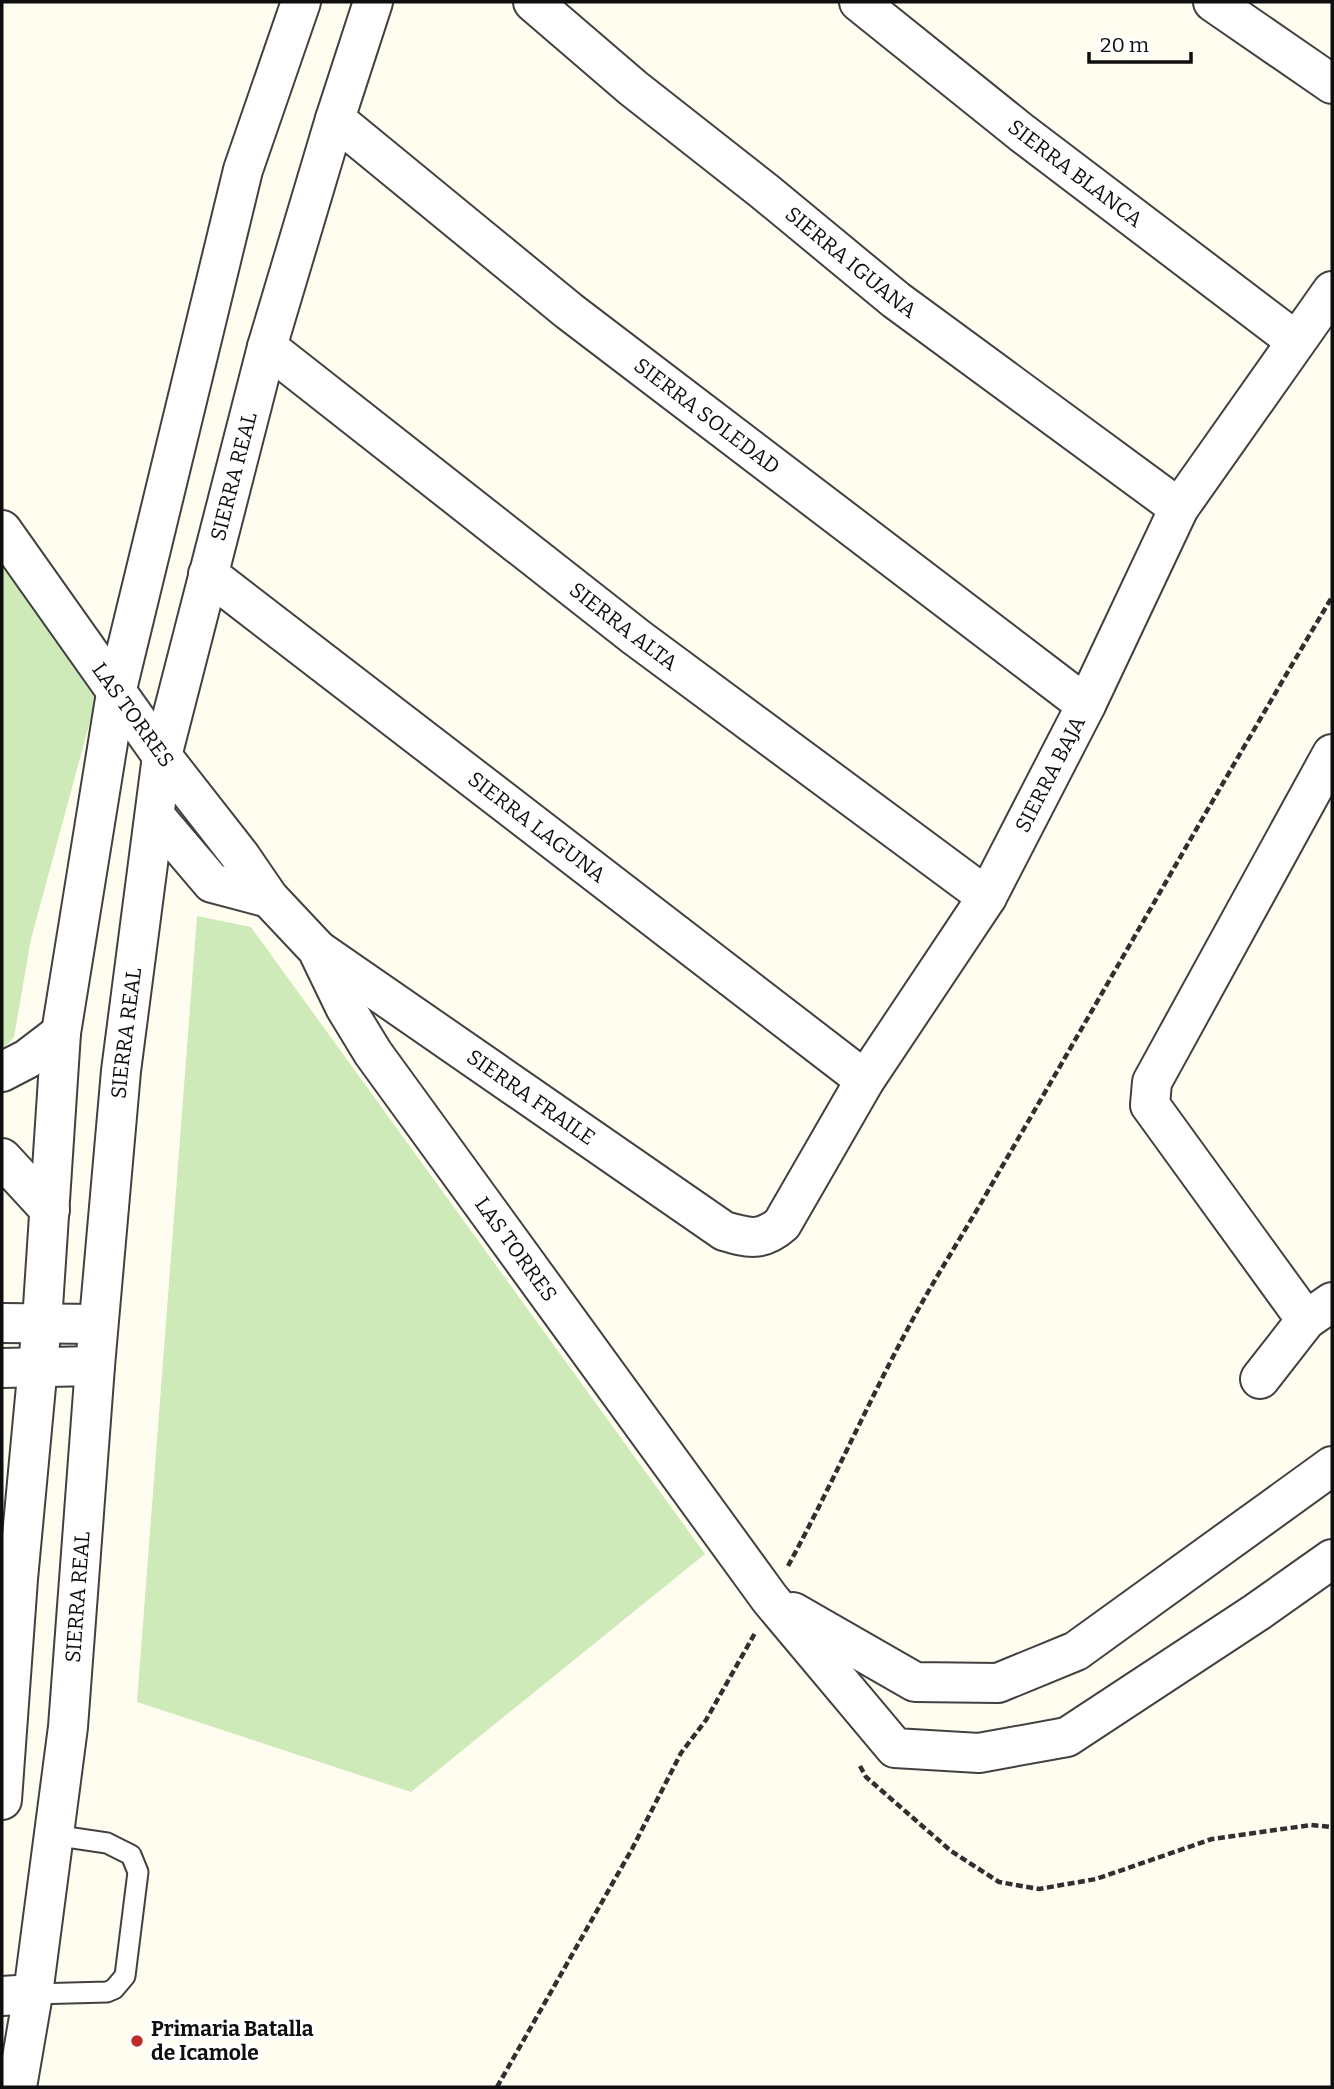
<svg xmlns="http://www.w3.org/2000/svg" width="1334" height="2089" font-family="Bitter,serif">
<rect width="100%" height="100%" fill="#fffdf0"/>
<!-- green -->
<g fill="#ceeab9">
<polygon points="2,561 96,699 31,939 14,1037 2,1050"/>
<polygon points="197,916 251,927 705,1554 411,1792 137,1702"/>
</g>
<g fill="none" stroke-linecap="round" stroke-linejoin="round">
<defs>
<polyline id="service" points="33,1994 107,1992 114,1989 125,1976 138,1872 131,1855 107,1843 53,1835"/>
<g id="minor">
<path id="s1" d="M533,2L633,88L764,191L896,300L1179,508"/>
<path id="s2" d="M859,2L1022,133L1296,341"/>
<polyline points="1213,2 1332,84"/>
<path id="s3" d="M335,119L569,311L1086,705"/>
<path id="s4" d="M267,347L636,637L987,897"/>
<path id="s5" d="M208,574L865,1080"/>
<path id="s6" d="M162,756L241,857L269,898L317,949L345,1007L373,1053L770,1599L895,1748L979,1753L1067,1737L1257,1612L1332,1559"/>
<polyline points="155,816 212,883 269,898"/>
<path id="s7" d="M318,950L724,1231C748,1238 762,1242 782,1224L865,1080L987,897L1086,705L1179,508L1332,291"/>
<polyline points="2,1072 27,1059 61,1033"/>
<polyline points="2,1158 50,1210"/>
<polyline points="1306,1320 1150,1105 1152,1082 1332,754"/>
<polyline points="2,1323 98,1324"/>
<polyline points="2,1368 95,1366"/>
<polyline points="1260,1379 1306,1320 1332,1302"/>
<polyline points="793,1612 915,1682 998,1683 1076,1651 1332,1466"/>
<polyline points="2,1996 33,1994"/>
</g>
<g id="tertiary">
<polyline points="2,530 162,756"/>
<polyline points="2,1800 18,1579 42,1322 61,1033 116,693 243,170 301,2"/>
<path id="s8" d="M17,2087L33,1994L68,1727L95,1366L121,1071L162,756L267,347L335,119L373,2"/>
</g>
</defs>
<!-- service casing -->
<use href="#service" stroke="#414141" stroke-width="23"/>
<!-- minor casing -->
<use href="#minor" stroke="#414141" stroke-width="42"/>
<!-- tertiary casing -->
<use href="#tertiary" stroke="#414141" stroke-width="42"/>
<!-- path -->
<g stroke="#303030" stroke-width="4.5" stroke-dasharray="7 3.5" stroke-linecap="butt">
<path d="M788,1566C837,1476 877,1381 928,1292C950,1254 974,1216 996,1177C1108,984 1218,789 1332,597"/>
<polyline points="860,1766 866,1777 951,1851 999,1882 1039,1889 1096,1879 1212,1839 1311,1825 1332,1827"/>
<polyline points="497,2087 632,1849 681,1753 706,1720 755,1633"/>
</g>
<!-- service -->
<use href="#service" stroke="#fff" stroke-width="19"/>
<!-- minor -->
<use href="#minor" stroke="#fff" stroke-width="38"/>
<!-- tertiary -->
<use href="#tertiary" stroke="#fff" stroke-width="38"/>
</g>
<!-- markers -->
<circle fill="#bf2b26" stroke="#fff" stroke-width="2.5" cx="137" cy="2041" r="7"/>
<g text-anchor="middle" stroke-width="7" stroke-linejoin="round" paint-order="stroke">
<!-- street labels -->
<g font-size="21" fill="#0e0e0e" stroke="#fff">
<text dy="7" stroke="none"><textPath href="#s2" startOffset="276">SIERRA BLANCA</textPath></text>
<text dy="7" stroke="none"><textPath href="#s1" startOffset="411">SIERRA IGUANA</textPath></text>
<text dy="7" stroke="none"><textPath href="#s3" startOffset="476">SIERRA SOLEDAD</textPath></text>
<text dy="7" stroke="none"><textPath href="#s8" startOffset="1628">SIERRA REAL</textPath></text>
<text dy="7" stroke="none"><textPath href="#s4" startOffset="453">SIERRA ALTA</textPath></text>
<text transform="translate(133 715) rotate(54)" y="7">LAS TORRES</text>
<text dy="7" stroke="none"><textPath href="#s7" startOffset="1080">SIERRA BAJA</textPath></text>
<text dy="7" stroke="none"><textPath href="#s5" startOffset="415">SIERRA LAGUNA</textPath></text>
<text dy="7" stroke="none"><textPath href="#s8" startOffset="1060">SIERRA REAL</textPath></text>
<text dy="7" stroke="none"><textPath href="#s7" startOffset="259">SIERRA FRAILE</textPath></text>
<text dy="7" stroke="none"><textPath href="#s6" startOffset="609">LAS TORRES</textPath></text>
<text dy="7" stroke="none"><textPath href="#s8" startOffset="494">SIERRA REAL</textPath></text>
</g>
<!-- poi labels -->
<g font-size="21" font-weight="bold" fill="#0e0e0e" stroke="#fff" text-anchor="start">
<text x="151" y="2036">Primaria Batalla<tspan x="151" dy="24">de Icamole</tspan></text>
</g>
</g>
<!-- border -->
<rect width="1334" height="2089" fill="none" stroke="#0e0e0e" stroke-width="7"/>
<!-- scale -->
<path d="M1089 52v10h102v-10" fill="none" stroke="#0e0e0e" stroke-width="3.5"/>
<text x="1100" y="52" font-size="21" fill="#0e0e0e" stroke="#ffffff" stroke-width="5" paint-order="stroke">20 m</text>
</svg>
